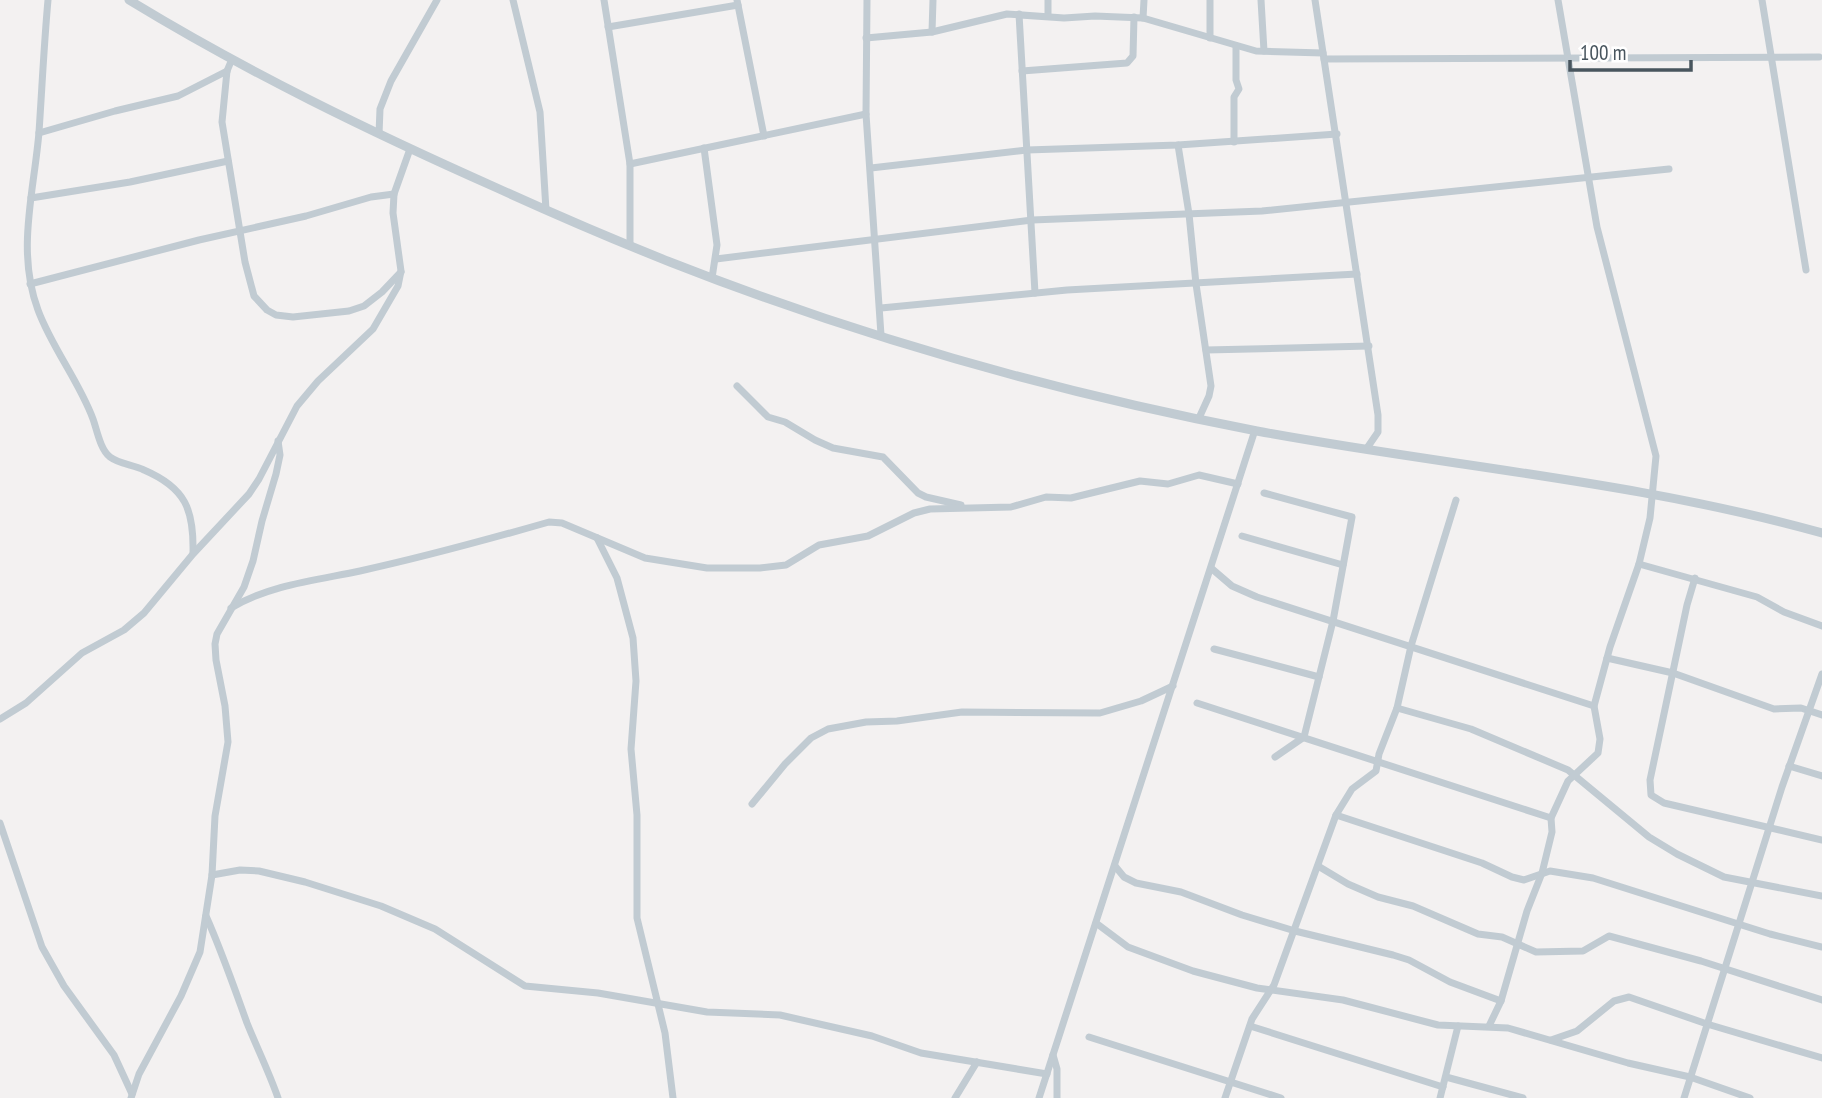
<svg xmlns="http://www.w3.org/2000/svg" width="1822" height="1098" font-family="'PT Sans Narrow',sans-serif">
<rect width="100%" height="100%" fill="#f3f1f1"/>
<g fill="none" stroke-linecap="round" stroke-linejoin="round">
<!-- minor -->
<g stroke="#c1cbd2" stroke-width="7">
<path d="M48,0C44,44 42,88 39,132C34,192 16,251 38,310C52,348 79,381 93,419C97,430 100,449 110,457C119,464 134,465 144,470C186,488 194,510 193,553"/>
<polyline points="513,0 540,112 546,210"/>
<polyline points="604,0 630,164 630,246"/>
<polyline points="737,0 764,136"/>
<polyline points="867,0 866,114 881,335"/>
<polyline points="1261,0 1264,51"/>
<polyline points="1315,0 1378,415 1378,432 1367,448"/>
<polyline points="1762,0 1806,270"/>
<polyline points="1019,14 1035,293"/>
<polyline points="1048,16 1048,0"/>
<polyline points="1143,18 1144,0"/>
<polyline points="608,27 738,5"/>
<polyline points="932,32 933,0"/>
<polyline points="866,38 932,32 1007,14 1064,18 1095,16 1143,18 1256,51 1323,53"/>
<polyline points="1210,38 1210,0"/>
<polyline points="232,59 227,71 222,122 245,262 254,296 267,310 276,315 293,317 349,311 364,306 382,292 401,272"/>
<polyline points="1324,59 1819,57"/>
<polyline points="1022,71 1127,63 1133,56 1134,17"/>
<polyline points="39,133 115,111 178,96 227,71"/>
<polyline points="379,134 380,109 391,81 437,0"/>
<polyline points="1234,142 1234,97 1239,89 1236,80 1236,46"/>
<polyline points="1178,145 1189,214 1196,284 1211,386 1209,396 1199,418"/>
<polyline points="704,148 717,245 712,278"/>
<polyline points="630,164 866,114"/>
<polyline points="871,168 1027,150 1178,145 1337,134"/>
<polyline points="31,198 130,182 228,161"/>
<polyline points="716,259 1032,220 1262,211 1669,169"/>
<polyline points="30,284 199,240 306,216 371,197 394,194"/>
<polyline points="881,308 1067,290 1357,274"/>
<polyline points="1206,350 1369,346"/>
<polyline points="737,386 768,417 785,422 815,440 833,448 883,457 918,493 926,497 961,505"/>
<polyline points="1264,493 1352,517 1333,621 1304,737 1275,757"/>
<polyline points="1242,536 1343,565"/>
<polyline points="597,538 617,578 633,638 636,681 631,749 637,815 637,918 665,1033 673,1098"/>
<polyline points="1639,564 1757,597 1784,612 1822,626"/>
<polyline points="1211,568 1232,586 1257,597 1594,706"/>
<polyline points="1695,578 1687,605 1650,780 1651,795 1664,803 1822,840"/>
<path d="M231,608C269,585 317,580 360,571C424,557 486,540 549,522L562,523L645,558L707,568H760L786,565L819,545L868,536L914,513L930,509L1011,507L1046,497L1071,498L1140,481L1168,484L1199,475L1238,484"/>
<polyline points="1214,649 1319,677"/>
<polyline points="1607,658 1673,673 1774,709 1801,708 1822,715"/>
<polyline points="1197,703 1551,818"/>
<polyline points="1397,708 1471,729 1568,770 1649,837 1677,854 1724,877 1822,896"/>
<polyline points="0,719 26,703 82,653 124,630 144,613 193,554 249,494 259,479 297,406 318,381 373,329 398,286 401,271 393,213 394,194 410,149"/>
<polyline points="1789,766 1822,776"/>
<polyline points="752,804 785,764 811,738 828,729 866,722 897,721 962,712 1100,713 1141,701 1173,686"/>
<polyline points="1336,815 1482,863 1512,877 1524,880 1550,871 1593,878 1770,934 1822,947"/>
<polyline points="0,823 42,947 64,986 114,1055 132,1094"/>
<polyline points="1115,866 1124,877 1136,883 1181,892 1242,915 1295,931 1393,955 1409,960 1450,982 1501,1001"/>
<polyline points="1318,866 1348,884 1378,897 1413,906 1478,934 1502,937 1536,952 1583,951 1609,936 1701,961 1822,1000"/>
<polyline points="212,875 240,870 259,871 305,882 381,906 435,929 525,986 598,993 707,1012 780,1015 872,1036 921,1053 1047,1074"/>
<path d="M206,916C222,952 234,987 247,1023C257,1048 269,1072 278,1098"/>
<polyline points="1096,923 1128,947 1193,971 1257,988 1343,1000 1438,1025 1508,1028 1628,1063 1690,1077 1750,1098"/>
<polyline points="1250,1026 1443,1087"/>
<polyline points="1489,1026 1501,1001 1527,911 1542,873 1552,832 1551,818 1568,781 1598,753 1600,739 1594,706 1610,647 1639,564 1650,518 1656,456 1597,227 1558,0"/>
<polyline points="1089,1037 1281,1098"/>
<polyline points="1551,1040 1577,1031 1614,1001 1629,997 1707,1024 1822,1058"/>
<polyline points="1053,1055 1057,1069 1057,1098"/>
<polyline points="1446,1077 1523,1098"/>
<polyline points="131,1098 139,1074 181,996 200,952 212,875 215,816 228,742 225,706 216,660 215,644 217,634 244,587 253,561 262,521 276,474 280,455 278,441"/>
<polyline points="955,1098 977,1062"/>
<polyline points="1039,1098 1255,430"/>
<polyline points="1225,1098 1252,1019 1274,985 1336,815 1352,789 1376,771 1379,754 1397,708 1411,646 1456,500"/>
<polyline points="1440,1098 1458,1026"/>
<polyline points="1684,1098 1782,787 1822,674"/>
</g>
<!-- tertiary -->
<path stroke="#c1cbd2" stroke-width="9" d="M129,0C247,72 371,132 497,188C554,214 612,239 670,262C858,336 1059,393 1257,431C1445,466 1637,481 1822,533"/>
</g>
<!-- scale -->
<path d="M1570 60v10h121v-10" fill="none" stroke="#48555e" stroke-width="3.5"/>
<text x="1580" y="60" font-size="21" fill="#48555e" stroke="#ffffff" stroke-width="5" paint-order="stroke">100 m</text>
</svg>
